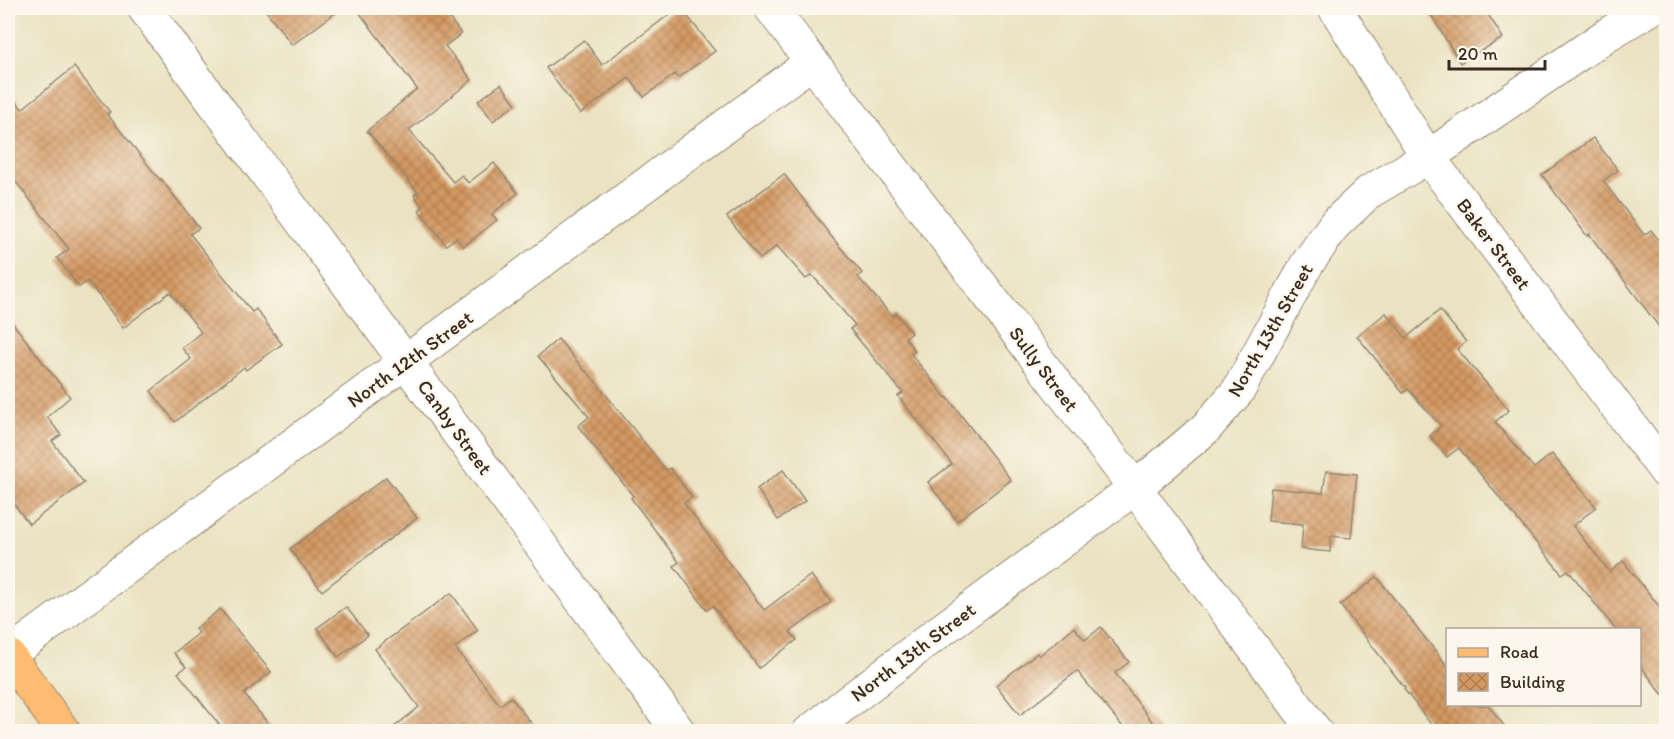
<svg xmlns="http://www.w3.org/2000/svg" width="1674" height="739" font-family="Itim,sans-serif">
<defs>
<pattern id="building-cross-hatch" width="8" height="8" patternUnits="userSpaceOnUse" patternTransform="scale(1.5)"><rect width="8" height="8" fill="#d49962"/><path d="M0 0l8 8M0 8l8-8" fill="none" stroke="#ad7d50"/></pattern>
</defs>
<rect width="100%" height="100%" fill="#fbf7ec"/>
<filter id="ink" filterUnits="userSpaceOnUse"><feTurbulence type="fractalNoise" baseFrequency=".0167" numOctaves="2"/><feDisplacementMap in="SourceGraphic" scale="12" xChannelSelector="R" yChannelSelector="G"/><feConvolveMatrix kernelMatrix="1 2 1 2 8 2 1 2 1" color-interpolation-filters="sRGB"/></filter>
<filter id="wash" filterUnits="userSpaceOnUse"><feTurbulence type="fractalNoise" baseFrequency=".008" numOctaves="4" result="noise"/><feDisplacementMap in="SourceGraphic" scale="24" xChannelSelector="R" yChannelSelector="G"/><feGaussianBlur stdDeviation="1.35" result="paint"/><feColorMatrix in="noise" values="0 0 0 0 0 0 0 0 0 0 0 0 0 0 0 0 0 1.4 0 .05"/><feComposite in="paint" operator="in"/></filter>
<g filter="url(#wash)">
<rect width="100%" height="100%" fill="#ebe2c1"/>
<g id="blocks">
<!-- building -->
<g fill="url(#building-cross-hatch)">
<polygon points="264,8 342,8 292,45"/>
<polygon points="356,8 442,8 461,34 445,46 472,80 409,130 453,182 462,175 468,183 494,163 518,193 492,214 497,220 463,247 456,238 446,245 419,210 423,207 414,195 418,192 367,131 417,89"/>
<polygon points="678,8 681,8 715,51 678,78 675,74 644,97 629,78 580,114 546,68 584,40 602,65"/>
<polygon points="1427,8 1484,8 1503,38 1460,63"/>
<polygon points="74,67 110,112 107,114 160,180 161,179 199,228 190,234 252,312 256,309 282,344 246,370 244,367 175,422 151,391 191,359 182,348 201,332 170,292 123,328 88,281 79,287 57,258 69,249 8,172 8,91 22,109"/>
<polygon points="501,84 516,104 493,121 478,101"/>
<polygon points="1593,138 1618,170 1603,181 1644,235 1651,230 1666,250 1666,336 1589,234 1587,236 1542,175"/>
<polygon points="784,174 830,235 862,273 858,277 892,316 896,313 911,333 905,338 915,351 911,354 946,398 947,397 1011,480 957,521 928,482 952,464 898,396 903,393 850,329 855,325 812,275 806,279 777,246 760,259 727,217"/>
<polygon points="1440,310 1466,342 1457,349 1509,410 1495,422 1534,468 1552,454 1596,507 1573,526 1610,572 1623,561 1666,615 1666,699 1640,665 1640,630 1616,630 1568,570 1562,574 1459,448 1447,457 1430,436 1441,426 1408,389 1403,393 1357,336 1386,313 1406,338"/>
<polygon points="8,317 70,397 47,417 61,435 52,441 84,483 29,524 8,496"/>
<polygon points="558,339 586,372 587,371 667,471 670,468 692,497 684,503 764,610 811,575 831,602 790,632 797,640 759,668 713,606 707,610 674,566 679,562 631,498 633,496 578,426 589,417 538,356"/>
<polygon points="783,470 805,501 778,520 757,489"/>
<polygon points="1326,471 1357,474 1351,538 1331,536 1330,552 1301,549 1303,524 1268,521 1271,488 1323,493"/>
<polygon points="386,477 417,518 322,591 290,549"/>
<polygon points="1377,577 1448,667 1448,705 1488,705 1509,732 1437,732 1404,689 1405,688 1340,605"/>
<polygon points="451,593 478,630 455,648 500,705 511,697 538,732 388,732 419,707 375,649"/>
<polygon points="346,607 368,635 338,657 317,628"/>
<polygon points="220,609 271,672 244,694 275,732 225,732 178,673 186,667 174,653 199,633 195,629"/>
<polygon points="1074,627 1085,640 1101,627 1129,662 1115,673 1160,732 1127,732 1077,671 1020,715 996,685 1037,653 1039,656"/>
</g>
</g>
</g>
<g filter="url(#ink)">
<use href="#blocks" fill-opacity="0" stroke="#938670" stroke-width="1.5"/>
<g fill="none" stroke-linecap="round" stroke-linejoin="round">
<defs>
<g id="minor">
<polyline points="144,8 679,732"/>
<polyline points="771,8 1135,488 1316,732"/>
<polyline points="1335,8 1428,157 1666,472"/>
<polyline points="8,655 812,62"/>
<polyline points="809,732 936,634 1135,488 1205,429 1238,391 1307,264 1335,224 1369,192 1428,157 1608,34 1652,8"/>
</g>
<polyline id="major" points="8,655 64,732"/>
</defs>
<!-- minor casing -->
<use href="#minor" stroke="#938670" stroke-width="35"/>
<!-- major casing -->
<use href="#major" stroke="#938670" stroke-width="35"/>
<!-- minor -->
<use href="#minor" stroke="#fff" stroke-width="33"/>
<!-- major -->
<use href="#major" stroke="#febb71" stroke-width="33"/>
</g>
</g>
<g text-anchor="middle" stroke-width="4.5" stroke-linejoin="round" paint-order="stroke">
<!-- street labels -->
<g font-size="20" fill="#3b2a1e" stroke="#fbf7ec">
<text transform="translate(1494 244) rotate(53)" y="7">Baker Street</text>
<text transform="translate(1270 330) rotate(-60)" y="7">North 13th Street</text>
<text transform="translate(410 359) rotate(-36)" y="7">North 12th Street</text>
<text transform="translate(1044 369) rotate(53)" y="7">Sully Street</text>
<text transform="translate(455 427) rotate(54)" y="7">Canby Street</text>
<text transform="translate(913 652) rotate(-37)" y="7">North 13th Street</text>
</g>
</g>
<!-- margin -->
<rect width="1674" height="739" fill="none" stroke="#fbf7ec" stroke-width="30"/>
<!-- legend -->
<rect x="1446" y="628" width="195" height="78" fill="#fbf7ec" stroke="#aea59a" stroke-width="1.5"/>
<rect x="1458" y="648" width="30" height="9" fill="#febb71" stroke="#aea59a" stroke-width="1.5"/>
<text x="1500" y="658" font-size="18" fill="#3b2a1e">Road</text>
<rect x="1458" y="673" width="30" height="18" fill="url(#building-cross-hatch)" stroke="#aea59a" stroke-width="1.5"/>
<text x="1500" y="688" font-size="18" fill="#3b2a1e">Building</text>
<!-- scale -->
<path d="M1449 60v9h96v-9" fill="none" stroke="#3b2a1e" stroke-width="3"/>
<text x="1458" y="60" font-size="18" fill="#3b2a1e" stroke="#fbf7ec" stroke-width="4.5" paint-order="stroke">20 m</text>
</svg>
